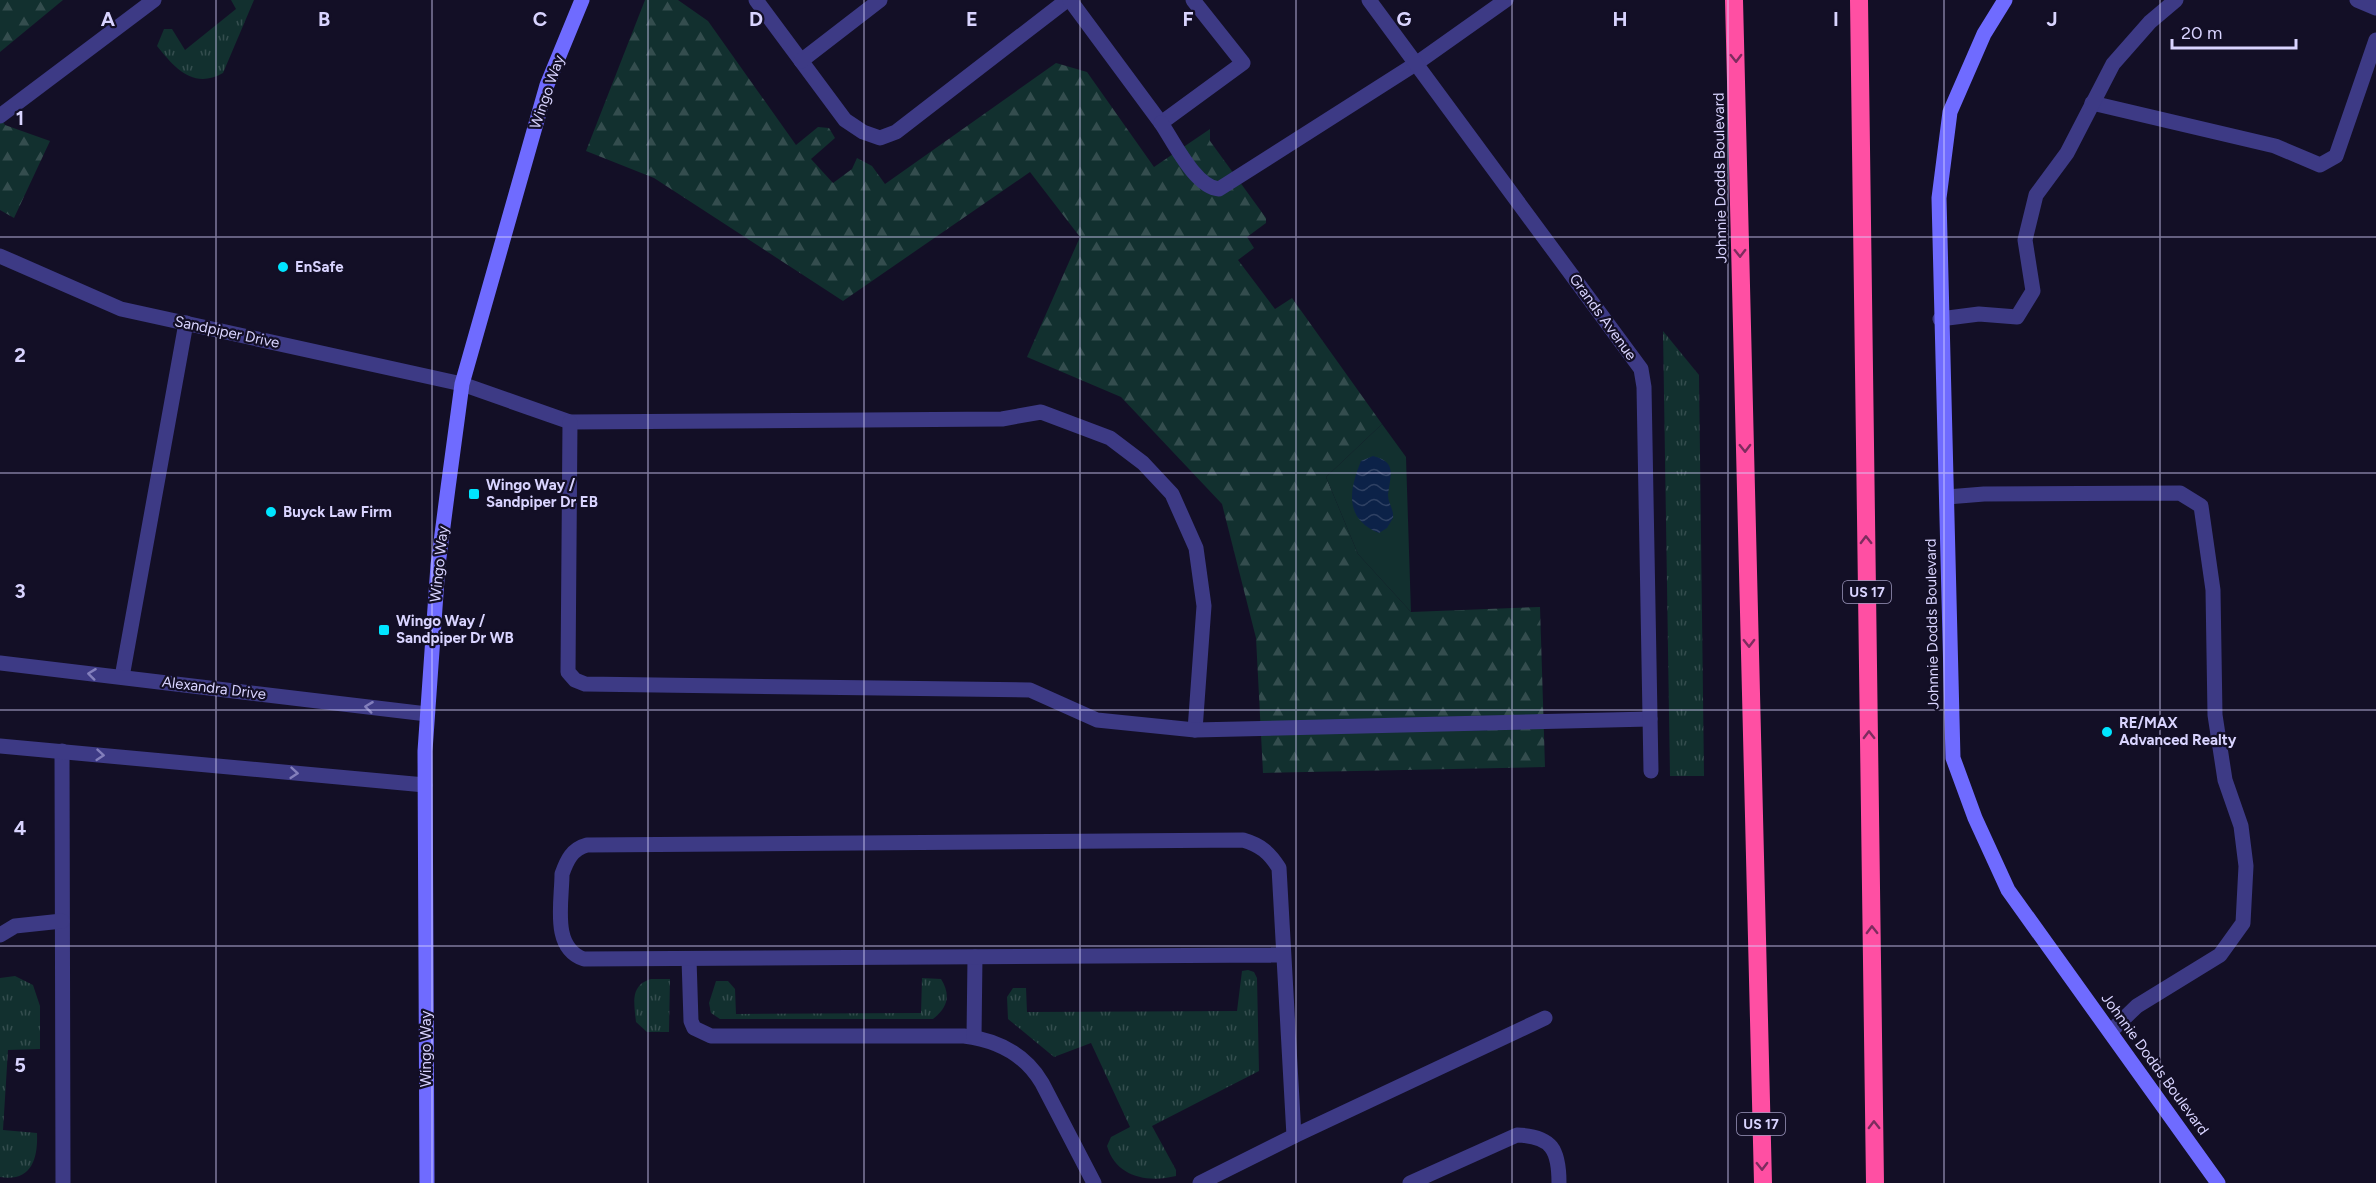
<svg xmlns="http://www.w3.org/2000/svg" width="2376" height="1183" font-family="Figtree,sans-serif">
<defs>
<pattern id="grass-tufts" width="24" height="20" patternUnits="userSpaceOnUse" patternTransform="scale(1.5)"><rect width="24" height="20" fill="#12302f"/><path d="M3 7l-1-3M5 7V3M7 7l1-3M15 17l-1-3M17 17v-4M19 17l1-3" fill="none" stroke="#344d4e"/></pattern>
<pattern id="forest-firs" width="22" height="20" patternUnits="userSpaceOnUse" patternTransform="scale(1.5)"><rect width="22" height="20" fill="#12302f"/><path d="M5 1l3.5 6h-7zM16 11l3.5 6h-7z" fill="#344d4e"/></pattern>
<pattern id="water-waves" width="16" height="10" patternUnits="userSpaceOnUse" patternTransform="scale(1.5)"><rect width="16" height="10" fill="#0c2248"/><path d="M0 5q4-4 8 0t8 0" fill="none" stroke="#2f4163"/></pattern>
</defs>
<rect width="100%" height="100%" fill="#130f26"/>
<!-- grass -->
<g fill="url(#grass-tufts)">
<path d="M231,0H254L223,73C193,90 174,67 157,46L164,29H172L185,50L236,9Z"/>
<polygon points="1663,331 1699,375 1704,776 1670,776"/>
<path d="M1248,970L1254,972L1257,978L1259,1071L1152,1126L1176,1170V1176C1147,1183 1116,1177 1107,1146L1111,1137L1130,1127L1091,1043L1054,1057L1008,1019L1007,997L1013,988H1026L1027,1012L1237,1011L1242,971Z"/>
<path d="M15,976L33,985L40,1006V1049L8,1050L3,1130L37,1133C38,1158 32,1182 0,1177V978Z"/>
<path d="M922,978L941,979C951,995 948,1007 933,1019H720L711,1013L709,1003L716,981H728L735,989L736,1014L921,1013Z"/>
<path d="M651,979H670L669,1032H647L636,1022C634,1003 630,985 651,979Z"/>
</g>
<!-- forest -->
<g fill="url(#forest-firs)">
<polygon points="0,0 63,0 0,52"/>
<polygon points="645,0 678,0 708,21 796,145 818,127 829,128 835,138 811,159 833,183 852,169 857,158 872,166 885,184 1056,63 1087,72 1154,167 1210,129 1210,141 1266,218 1266,223 1247,237 1254,248 1238,260 1275,309 1292,298 1382,424 1326,477 1358,554 1411,612 1540,607 1545,767 1263,773 1256,638 1222,504 1121,397 1027,357 1080,237 1030,172 843,301 654,178 586,151"/>
<polygon points="0,117 5,125 50,141 14,218 0,210"/>
</g>
<!-- garden -->
<polygon fill="#12302f" points="1382,424 1406,457 1411,612 1358,554 1326,477"/>
<!-- water -->
<path fill="url(#water-waves)" d="M1373,456C1398,462 1390,476 1388,495C1388,503 1394,509 1393,518L1387,528L1379,533C1344,519 1349,490 1361,461Z"/>
<g fill="none" stroke-linecap="round" stroke-linejoin="round">
<!-- lane -->
<g stroke="#3d3a85" stroke-width="15">
<polyline points="756,0 845,120 863,132 880,138 896,132 1067,0"/>
<polyline points="1070,0 1161,123 1243,63 1193,0"/>
<polyline points="2357,0 2376,8"/>
<polyline points="801,61 880,0"/>
<polyline points="2092,103 2275,146 2320,165 2336,156 2376,40"/>
<polyline points="0,116 154,0"/>
<path d="M1161,123C1174,142 1195,187 1219,189L1417,63L1506,0"/>
<polyline points="1940,319 1979,314 2017,317 2033,291 2025,240 2036,195 2067,153 2113,64 2150,22 2176,0"/>
<polyline points="462,384 570,422 1002,419 1041,412 1110,438 1143,463 1172,494 1196,548 1204,606 1195,730"/>
<polyline points="570,422 568,672 575,680 585,684 1030,690 1097,720 1195,730 1650,719"/>
<polyline points="1947,497 1984,494 2180,493 2201,506 2213,590 2215,715 2225,780 2241,826 2246,866 2243,923 2220,955 2137,1006 2110,1032"/>
<polyline points="122,677 186,323"/>
<polyline points="62,751 63,1183"/>
<polyline points="0,935 15,926 62,921"/>
<path d="M689,959L691,1021L694,1028L711,1036H964C996,1040 1025,1054 1042,1083L1094,1183"/>
<polyline points="974,1037 975,957"/>
<polyline points="1294,1136 1545,1018"/>
<path d="M1200,1183L1294,1136L1279,868C1269,852 1260,845 1243,840L587,845C572,849 567,860 562,874C562,902 551,948 584,959L1283,955"/>
<path d="M1410,1183L1517,1135C1552,1136 1559,1150 1559,1183"/>
</g>
<!-- street -->
<g stroke="#3d3a85" stroke-width="15">
<polyline points="1369,0 1641,369 1644,387 1651,771"/>
<polyline points="0,256 121,309 462,384"/>
<polyline points="0,663 427,714"/>
<polyline points="0,746 425,785"/>
</g>
<!-- secondary -->
<g stroke="#6f6bff" stroke-width="15">
<polyline points="2005,0 1984,34 1950,112 1939,198 1953,758 1975,818 2008,890 2218,1183"/>
<polyline points="427,1183 425,751 438,565 448,488 462,384 547,85 582,0"/>
</g>
<!-- highway -->
<g stroke="#ff4fa3" stroke-width="18">
<polyline points="1734,0 1763,1183"/>
<polyline points="1859,0 1875,1183"/>
</g>
</g>
<!-- one-way arrows -->
<defs><path id="oneway-chevron" d="M-2-3.5L2.5 0L-2 3.5" fill="none" stroke-width="1.6" stroke-linecap="round" stroke-linejoin="round" transform="scale(1.5)"/></defs>
<g stroke="#7d2c5e">
<use href="#oneway-chevron" transform="translate(1736 58) rotate(89)"/>
<use href="#oneway-chevron" transform="translate(1740 253) rotate(89)"/>
<use href="#oneway-chevron" transform="translate(1745 448) rotate(89)"/>
<use href="#oneway-chevron" transform="translate(1866 540) rotate(-91)"/>
<use href="#oneway-chevron" transform="translate(1749 643) rotate(89)"/>
<use href="#oneway-chevron" transform="translate(1869 735) rotate(-91)"/>
<use href="#oneway-chevron" transform="translate(1872 930) rotate(-91)"/>
<use href="#oneway-chevron" transform="translate(1874 1125) rotate(-91)"/>
<use href="#oneway-chevron" transform="translate(1762 1166) rotate(89)"/>
</g>
<g stroke="#837fbc">
<use href="#oneway-chevron" transform="translate(92 674) rotate(-173)"/>
<use href="#oneway-chevron" transform="translate(369 707) rotate(-173)"/>
<use href="#oneway-chevron" transform="translate(100 755) rotate(5)"/>
<use href="#oneway-chevron" transform="translate(294 773) rotate(5)"/>
</g>
<!-- grid -->
<path fill="none" stroke="#d9d4ff" stroke-width="1.5" stroke-opacity="0.55" d="M216,0V1183M432,0V1183M648,0V1183M864,0V1183M1080,0V1183M1296,0V1183M1512,0V1183M1728,0V1183M1944,0V1183M2160,0V1183M0,237H2376M0,473H2376M0,710H2376M0,946H2376"/>
<!-- markers -->
<g fill="#00e5ff" stroke="#130f26" stroke-width="2">
<circle cx="283" cy="267" r="6"/>
<rect x="468" y="488" width="12" height="12" rx="3"/>
<circle cx="271" cy="512" r="6"/>
<rect x="378" y="624" width="12" height="12" rx="3"/>
<circle cx="2107" cy="732" r="6"/>
</g>
<g text-anchor="middle" stroke-width="4.5" stroke-linejoin="round" paint-order="stroke">
<!-- shield labels -->
<g fill="#130f26" stroke="#9e99be" stroke-width="1.5">
<rect x="1843" y="581" width="48" height="22" rx="4.5"/>
<rect x="1737" y="1113" width="48" height="22" rx="4.5"/>
</g>
<g font-size="14" font-weight="bold" fill="#d9d4ff">
<text x="1867" y="597">US 17</text>
<text x="1761" y="1129">US 17</text>
</g>
<!-- street labels -->
<g font-size="15" fill="#d9d4ff" stroke="#130f26">
<text transform="translate(547 92) rotate(-71)" y="5">Wingo Way</text>
<text transform="translate(1720 178) rotate(-91)" y="5">Johnnie Dodds Boulevard</text>
<text transform="translate(1603 317) rotate(54)" y="5">Grands Avenue</text>
<text transform="translate(227 332) rotate(12)" y="5">Sandpiper Drive</text>
<text transform="translate(439 564) rotate(-84)" y="5">Wingo Way</text>
<text transform="translate(1932 624) rotate(-91)" y="5">Johnnie Dodds Boulevard</text>
<text transform="translate(214 688) rotate(7)" y="5">Alexandra Drive</text>
<text transform="translate(426 1049) rotate(-90)" y="5">Wingo Way</text>
<text transform="translate(2155 1064) rotate(54)" y="5">Johnnie Dodds Boulevard</text>
</g>
<!-- poi labels -->
<g font-size="15" font-weight="bold" fill="#d9d4ff" stroke="#130f26" text-anchor="start">
<text x="295" y="272">EnSafe</text>
<text x="486" y="490">Wingo Way /<tspan x="486" dy="17">Sandpiper Dr EB</tspan></text>
<text x="283" y="517">Buyck Law Firm</text>
<text x="396" y="626">Wingo Way /<tspan x="396" dy="17">Sandpiper Dr WB</tspan></text>
<text x="2119" y="728">RE/MAX<tspan x="2119" dy="17">Advanced Realty</tspan></text>
</g>
</g>
<g font-size="20" text-anchor="middle" font-weight="bold" fill="#d9d4ff" stroke="#130f26" stroke-width="4.5" stroke-linejoin="round" paint-order="stroke">
<text x="108" y="26">A</text>
<text x="324" y="26">B</text>
<text x="540" y="26">C</text>
<text x="756" y="26">D</text>
<text x="972" y="26">E</text>
<text x="1188" y="26">F</text>
<text x="1404" y="26">G</text>
<text x="1620" y="26">H</text>
<text x="1836" y="26">I</text>
<text x="2052" y="26">J</text>
<text x="20" y="125">1</text>
<text x="20" y="362">2</text>
<text x="20" y="598">3</text>
<text x="20" y="835">4</text>
<text x="20" y="1072">5</text>
</g>
<!-- scale -->
<path d="M2172 39v9h124v-9" fill="none" stroke="#d9d4ff" stroke-width="3"/>
<text x="2181" y="39" font-size="18" fill="#d9d4ff" stroke="#130f26" stroke-width="4.5" paint-order="stroke">20 m</text>
</svg>
